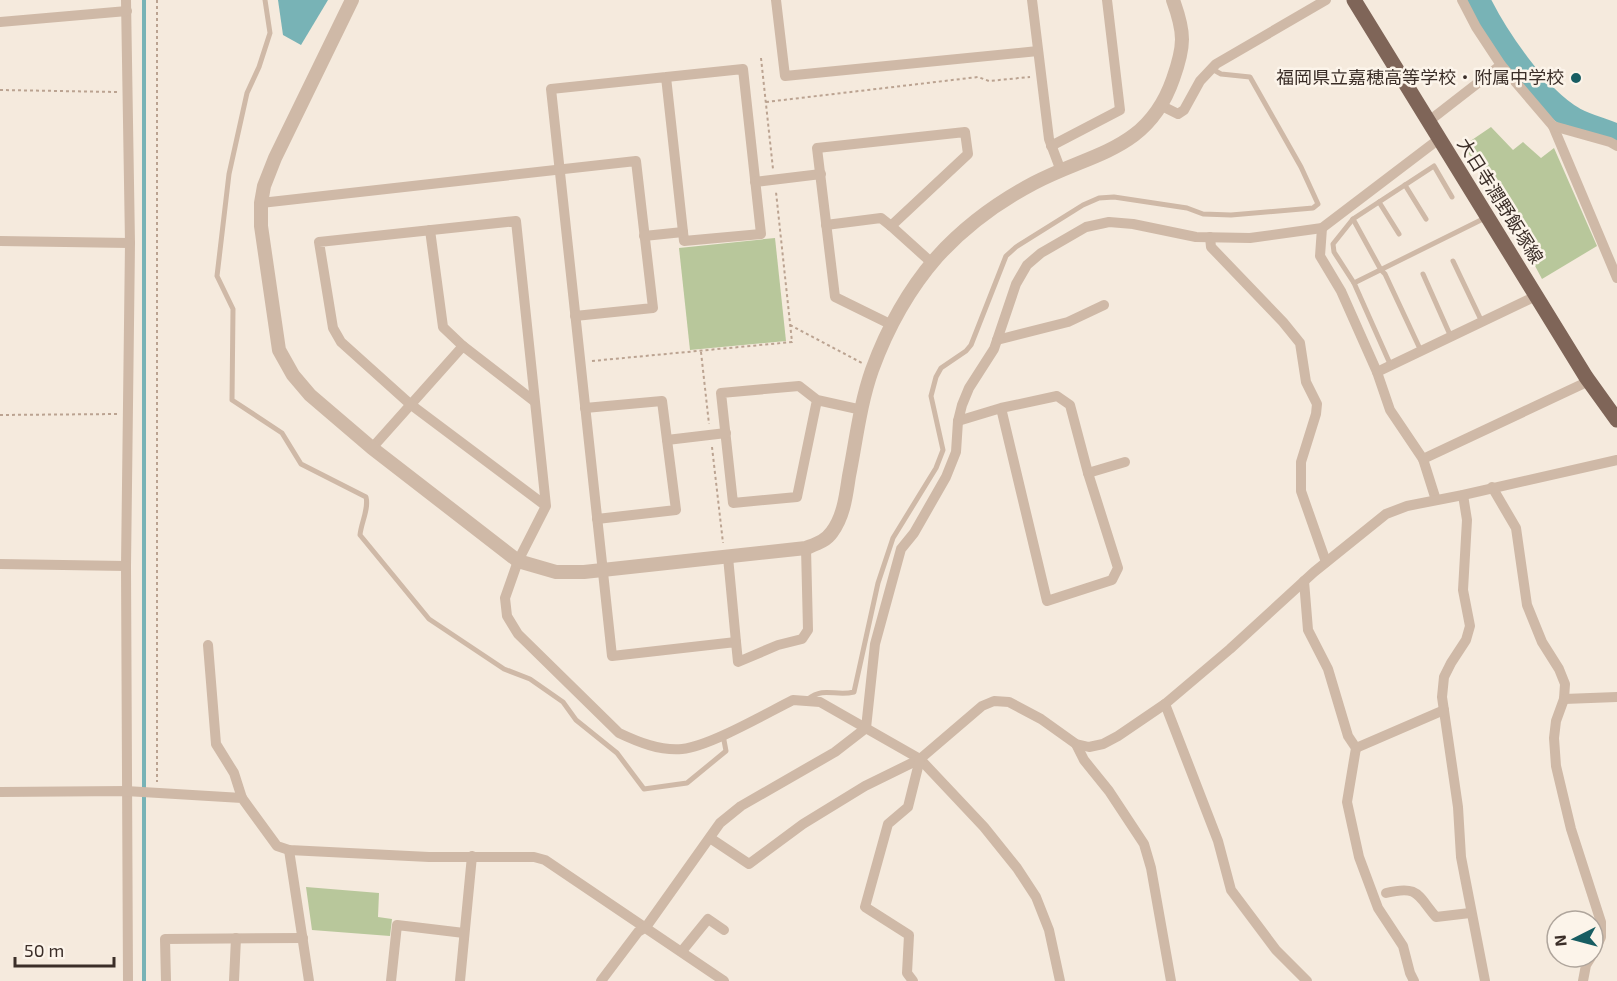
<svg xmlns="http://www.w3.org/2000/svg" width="1617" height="981" font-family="'Exo 2','Noto Sans JP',sans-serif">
<rect width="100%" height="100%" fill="#f5eadd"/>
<!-- green -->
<g fill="#b8c79b">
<polygon points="1491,127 1513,150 1523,142 1541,158 1554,148 1597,246 1542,279 1493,187 1463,146"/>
<polygon points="775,238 786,341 690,350 679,248"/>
<polygon points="306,887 379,893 378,917 392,919 390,936 312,930"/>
</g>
<!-- water -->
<polygon fill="#78b3b6" points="278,0 328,0 301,45 283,35"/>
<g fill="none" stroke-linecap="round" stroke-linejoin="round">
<!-- stream -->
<polyline stroke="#78b3b6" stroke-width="4" points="144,981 144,0"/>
<!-- river -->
<path stroke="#78b3b6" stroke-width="24" d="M1478,0C1496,37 1537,98 1574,119C1587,126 1603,130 1617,136"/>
<!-- path -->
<g stroke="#bba391" stroke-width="2" stroke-dasharray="3 3" stroke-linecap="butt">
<polyline points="157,0 157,782"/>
<polyline points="761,58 773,169"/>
<polyline points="0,90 117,92"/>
<polyline points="766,102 978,77 989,81 1030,77"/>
<polyline points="790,325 862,363"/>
<polyline points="701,352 709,424"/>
<polyline points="592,361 792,342 776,192"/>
<polyline points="0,415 117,414"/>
<polyline points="712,447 723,543"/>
</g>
<!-- service -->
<g stroke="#cfb9a7" stroke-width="5">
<path d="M265,0L270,33L259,67L247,93L229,174L217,276L233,309L232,400L282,433L301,464L366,497C369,509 361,523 360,535L429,619L504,669L530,679L563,702L576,720L617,753L644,789L687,783L726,751L723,735"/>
<polyline points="1405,185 1426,219"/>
<polyline points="1379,202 1399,234"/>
<polyline points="1353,219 1381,270 1385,274 1421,351"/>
<polyline points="1453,261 1482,322"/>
<polyline points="1423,274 1451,337"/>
<polyline points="1354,283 1487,217"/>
<polyline points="1391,366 1354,283 1334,252 1333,244 1353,219 1434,166 1452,197"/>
<path d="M808,699C825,686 835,697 854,692L878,583L893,538L936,468L943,450L931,396L936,377L941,368L966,351L971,345L1006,256L1016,247L1083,205L1099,198L1114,197L1187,208L1203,214L1231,215L1313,208L1318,204L1301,167L1250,77L1221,74L1212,69"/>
</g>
<!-- minor -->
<g stroke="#cfb9a7" stroke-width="10">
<polyline points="126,0 130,243 126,566 128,981"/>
<polyline points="776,0 785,76 1038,51"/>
<polyline points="1032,0 1049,139 1061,171"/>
<polyline points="1462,0 1476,27 1501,65 1553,126 1617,278"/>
<polyline points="0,22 127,11"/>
<polyline points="666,77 684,241 761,234 743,69 551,89 612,656 736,642 738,662 778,645 802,639 808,630 806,548"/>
<polyline points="1162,106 1178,114 1184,110 1200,81 1216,64 1326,0"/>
<polyline points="1429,121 1501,65"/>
<polyline points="1553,126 1610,142 1617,146"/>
<polyline points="1051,146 1120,110 1107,0"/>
<polyline points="755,182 821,174"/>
<polyline points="261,203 636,161 653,308 575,316"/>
<polyline points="826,225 881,218 891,226"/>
<polyline points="1322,228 1320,256 1341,291 1377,372 1390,410 1423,459 1436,500"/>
<polyline points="430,230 443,327 463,346"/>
<polyline points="644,236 683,232"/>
<polyline points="1210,237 1211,247 1283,322 1300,343 1306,382 1317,404 1316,414 1301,462 1301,491 1326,562"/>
<polyline points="0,241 130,243"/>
<polyline points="892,325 835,297 817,148 965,132 968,154 891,226 932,263"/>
<polyline points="997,340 1068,322 1104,305"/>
<polyline points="1377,372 1536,296"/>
<polyline points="817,400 797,497 733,503 721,393 799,386 817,400 862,410"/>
<polyline points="585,408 662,401 676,510 597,519"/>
<polyline points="958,421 1001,408 1057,396 1070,405 1088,473 1118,568 1112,580 1047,601 1001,408"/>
<polyline points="667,440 726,433"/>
<polyline points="372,448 463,346 534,401"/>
<polyline points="1423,459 1589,381"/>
<polyline points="1088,473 1125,462"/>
<polyline points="1492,487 1516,528 1527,605 1542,642 1559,669 1565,684 1564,699 1556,721 1554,738 1556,766 1571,829 1601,922 1601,937 1593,954"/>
<polyline points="1463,495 1467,520 1463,590 1470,626 1466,640 1451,663 1444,677 1442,697 1458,807 1461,857 1485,981"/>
<path d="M546,506L410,404L341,342L333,328L319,242L516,221L546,506L518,561L505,598L507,616L518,634L619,733C638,742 660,751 682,749C710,746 765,714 793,700L820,702L920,759L984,827L1017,868L1036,897L1049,930L1060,981"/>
<polyline points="728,557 736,642"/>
<polyline points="0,564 126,566"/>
<polyline points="1304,581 1308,630 1328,669 1348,736 1356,748 1347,802 1359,857 1378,908 1403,946 1410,973 1414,981"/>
<polyline points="208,645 216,744 234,773 242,798"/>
<polyline points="1564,699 1617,697"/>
<polyline points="1165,704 1218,841 1231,890 1276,950 1307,981"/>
<polyline points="1076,744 1084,760 1109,791 1144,844 1151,868 1171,981"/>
<polyline points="1356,748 1444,710"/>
<polyline points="0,792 126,791 242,798 277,846 289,850 429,857 534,857 545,860 724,981"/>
<polyline points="710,838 749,864 803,824 865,786 920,759 982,706 994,701 1009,702 1041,719 1076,744 1089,747 1103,744 1118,736 1165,704 1230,649 1314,572 1386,514 1407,506 1463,495 1617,460"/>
<polyline points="289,850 309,981"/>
<path d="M1386,893C1419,885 1417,895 1436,917L1470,913"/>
<polyline points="682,951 708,919 724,930"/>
<polyline points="166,981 165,939 303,938"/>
<polyline points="234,981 236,938"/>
<polyline points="391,981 397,925 464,933"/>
<polyline points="460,981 472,856"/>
<polyline points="601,981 638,932 646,927 720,823 741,806 835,752 866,728 875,644 901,549 914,533 946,477 956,452 958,421 962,405 969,388 994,349 1016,284 1027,265 1041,253 1086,227 1109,222 1133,224 1196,237 1250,238 1322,228 1439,139"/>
<polyline points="913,981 907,973 909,935 865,907 888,824 908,807 920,759"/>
<polyline points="1583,981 1586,965 1591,957"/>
</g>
<!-- tertiary -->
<path stroke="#cfb9a7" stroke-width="14" d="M352,0L275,158L264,186L261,203V226L279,350L293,375L310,395L372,448L518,561L556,572H584L806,548C816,544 826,541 832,532C844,516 846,495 849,476C856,441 860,404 872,370C887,329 909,289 937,257C965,226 998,202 1034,183C1093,152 1148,151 1173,79C1185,45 1185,33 1173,0"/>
<!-- primary -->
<polyline stroke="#7f6558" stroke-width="15" points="1354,0 1586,377 1617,420"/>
</g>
<!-- markers -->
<circle fill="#185d62" stroke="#fcf4ea" stroke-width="2" cx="1576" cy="78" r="6"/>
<g text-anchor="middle" stroke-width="5" stroke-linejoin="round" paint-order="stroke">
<!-- poi labels -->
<g font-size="18" fill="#3b2e28" stroke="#fcf4ea" text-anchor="end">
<text x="1564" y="84">福岡県立嘉穂高等学校・附属中学校</text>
</g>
<!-- street labels -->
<g font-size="18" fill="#3b2e28" stroke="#fcf4ea">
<text transform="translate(1500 201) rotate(58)" y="6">大日寺潤野飯塚線</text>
</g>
</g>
<!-- north arrow -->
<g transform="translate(1575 939) rotate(264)"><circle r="28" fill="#fcf4ea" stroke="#afa59c" stroke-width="1.5"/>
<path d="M0-4.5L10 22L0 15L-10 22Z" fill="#185d62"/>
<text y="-9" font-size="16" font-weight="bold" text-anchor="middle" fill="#3b2e28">N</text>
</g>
<!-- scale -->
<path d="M15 957v9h99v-9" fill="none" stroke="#3b2e28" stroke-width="3"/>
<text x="24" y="957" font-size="18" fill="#3b2e28" stroke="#fcf4ea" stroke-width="4.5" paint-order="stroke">50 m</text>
</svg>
